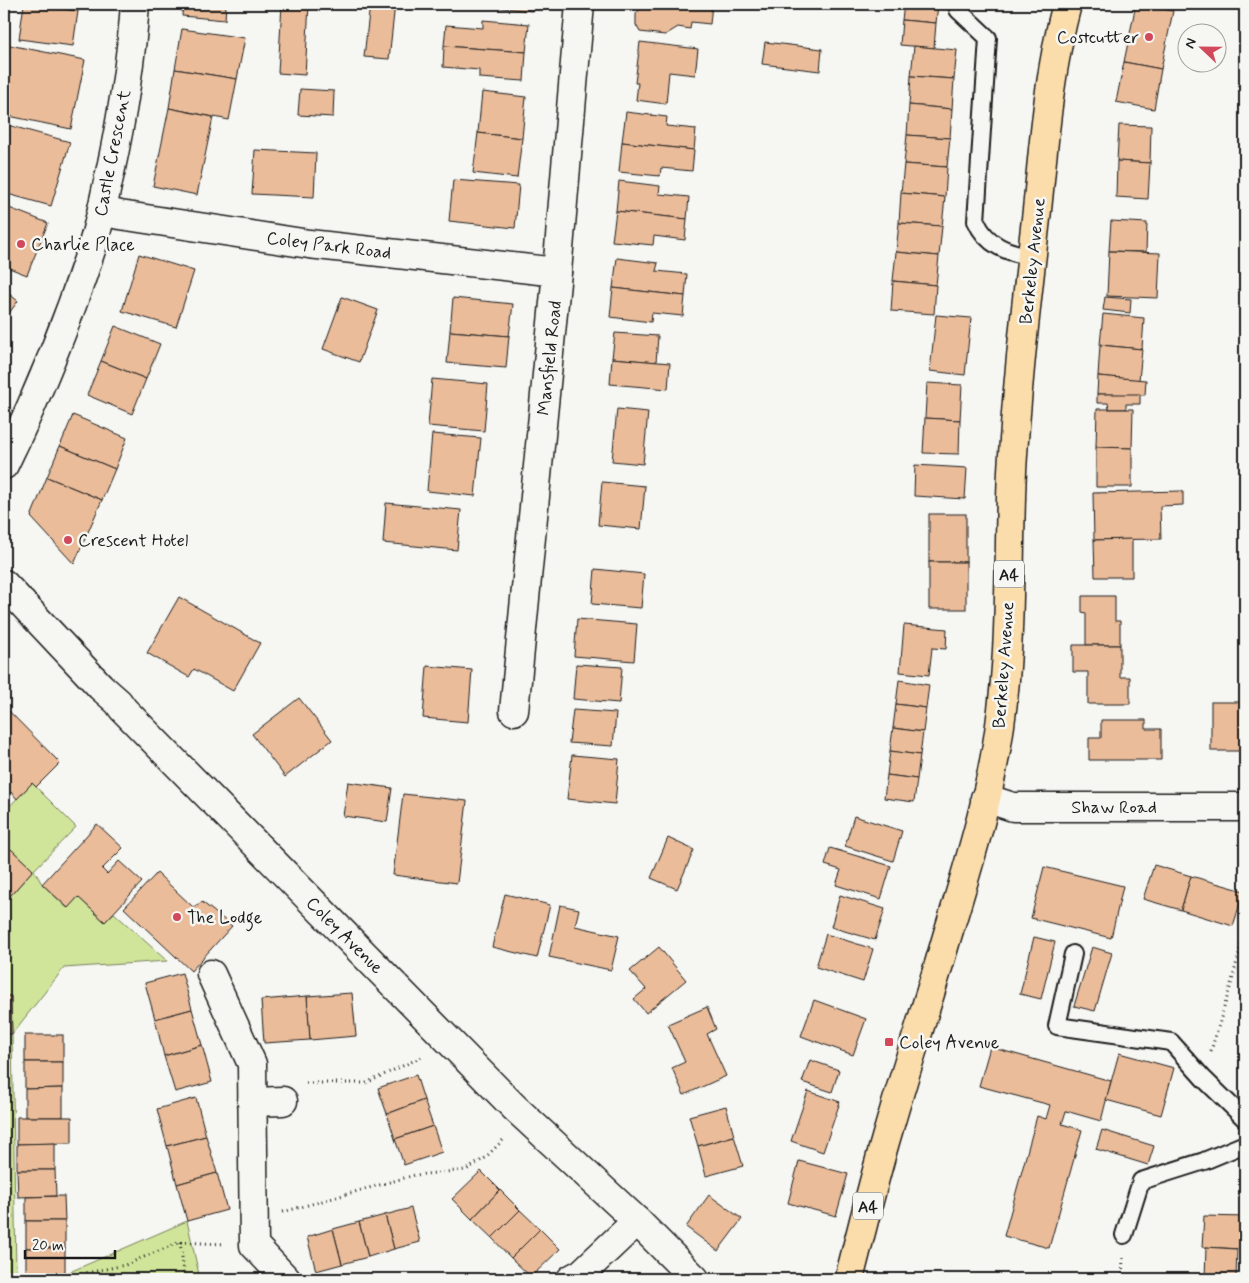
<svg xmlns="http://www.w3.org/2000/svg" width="1249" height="1283" font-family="Mynerve,sans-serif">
<rect width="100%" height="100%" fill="#f6f6f2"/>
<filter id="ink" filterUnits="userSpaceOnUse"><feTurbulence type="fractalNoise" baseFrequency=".02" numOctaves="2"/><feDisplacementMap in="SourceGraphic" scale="10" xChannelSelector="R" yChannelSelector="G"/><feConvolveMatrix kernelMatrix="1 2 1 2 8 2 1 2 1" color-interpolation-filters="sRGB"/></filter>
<g filter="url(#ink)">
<!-- green -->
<polygon fill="#d0e59a" stroke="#76805b" points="32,783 76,827 34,870 42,884 67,908 78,897 105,922 114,913 167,961 64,968 12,1034 16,1274 65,1274 187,1221 200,1279 4,1279 4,1034 12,1034 10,996 4,996 4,903 33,870 11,849 4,856 4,812"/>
<!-- building -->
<g fill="#eabc9a" stroke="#1c1c1c">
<polygon points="24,4 79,4 78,11"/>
<polygon points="24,4 78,11 73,46 19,39"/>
<polygon points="183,4 226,4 225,20 182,16"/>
<polygon points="282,4 309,4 305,75 278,73"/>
<polygon points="370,4 395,4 389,59 364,57"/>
<polygon points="492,4 534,4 533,11 492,7"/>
<polygon points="642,4 712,4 710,24 691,22 690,29 678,27 665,35 640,32 636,25 636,14 640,9"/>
<polygon points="904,4 938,4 936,23 902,20"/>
<polygon points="1136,4 1173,11 1161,69 1124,62"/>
<polygon points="483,20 529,24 526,52 444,46 446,25 483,28"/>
<polygon points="902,20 936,23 934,48 900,45"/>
<polygon points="182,29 245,38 237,79 175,69"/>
<polygon points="640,42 698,49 695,75 669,72 666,104 636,100 638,83 635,83"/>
<polygon points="765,42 822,49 820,71 762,64"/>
<polygon points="4,44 85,60 71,129 4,115"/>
<polygon points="444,46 526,52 524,81 479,78 479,70 443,67"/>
<polygon points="914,46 957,50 954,79 911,76"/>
<polygon points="1124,62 1161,69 1154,109 1116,102"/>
<polygon points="175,69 237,79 229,120 169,108"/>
<polygon points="911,76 954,79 952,109 909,105"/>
<polygon points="300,89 334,91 333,117 298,115"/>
<polygon points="482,92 526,97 522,138 478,133"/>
<polygon points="909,105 952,109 950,138 907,135"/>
<polygon points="169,108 213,117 197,195 153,186"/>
<polygon points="626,112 667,117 666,126 696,129 694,150 622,142"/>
<polygon points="4,124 70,142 51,206 4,193"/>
<polygon points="1119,125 1151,126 1150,163 1117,161"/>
<polygon points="478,133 522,138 517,178 473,173"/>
<polygon points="907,135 950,138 947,167 904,164"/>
<polygon points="622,142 694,150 692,171 661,168 660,176 619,172"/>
<polygon points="255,150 316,153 314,197 252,194"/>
<polygon points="1117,161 1150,163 1148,199 1116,197"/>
<polygon points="904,164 947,167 945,197 901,193"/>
<polygon points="453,180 519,185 515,228 449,221"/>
<polygon points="619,181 660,186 659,194 689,197 687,219 616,211"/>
<polygon points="901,193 945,197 942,226 899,223"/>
<polygon points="4,206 48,223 27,275 4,266"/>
<polygon points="616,211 687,219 685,240 654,236 653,245 612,241"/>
<polygon points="1111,221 1147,223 1146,252 1109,251"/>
<polygon points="899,223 942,226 939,256 896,252"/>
<polygon points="1109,251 1160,253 1158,298 1107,296"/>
<polygon points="896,252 939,256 936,285 893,281"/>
<polygon points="139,254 194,271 176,327 122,311"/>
<polygon points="617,258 658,263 656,271 687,274 685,296 613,288"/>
<polygon points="893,281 936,285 934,314 891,311"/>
<polygon points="613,288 685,296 683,316 652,313 651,322 610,317"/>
<polygon points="4,290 18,301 4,320"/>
<polygon points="342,297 378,310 359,362 323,349"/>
<polygon points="1105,297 1131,299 1130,313 1103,310"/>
<polygon points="453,298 513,304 509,336 450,331"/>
<polygon points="1103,314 1144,318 1142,349 1100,345"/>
<polygon points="936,315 971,318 965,375 930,371"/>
<polygon points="115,326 160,344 146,379 101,361"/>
<polygon points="450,331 509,336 506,368 447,363"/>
<polygon points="615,333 658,336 656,362 612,358"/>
<polygon points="1100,345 1142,349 1139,380 1098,376"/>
<polygon points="612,358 670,363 668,389 610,384"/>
<polygon points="101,361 146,379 132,414 87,395"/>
<polygon points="1098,376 1146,380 1145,395 1097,394"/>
<polygon points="432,379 488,384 484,431 428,426"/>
<polygon points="927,383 962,385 960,420 925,418"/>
<polygon points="1097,394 1140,394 1140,404 1126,404 1126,409 1109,409 1108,403 1097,403"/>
<polygon points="617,409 648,412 643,464 612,461"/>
<polygon points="1097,409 1133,409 1132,448 1096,447"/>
<polygon points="73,415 127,438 115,469 60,446"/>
<polygon points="925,418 960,420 959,454 923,453"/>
<polygon points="432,434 481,438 475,496 427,491"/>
<polygon points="60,446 115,469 102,500 47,477"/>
<polygon points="1096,447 1132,448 1132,487 1096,487"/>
<polygon points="915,465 967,468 965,499 914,496"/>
<polygon points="47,477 102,500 74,564 31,517"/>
<polygon points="602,482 645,486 641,529 598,525"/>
<polygon points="1183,491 1183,505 1160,506 1161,539 1094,540 1093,493"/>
<polygon points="386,503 461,510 457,550 383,543"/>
<rect x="929" y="514" width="37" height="48"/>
<polygon points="1132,539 1132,577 1095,577 1094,540"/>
<rect x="929" y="562" width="37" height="47"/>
<polygon points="595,569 644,574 641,608 592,604"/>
<polygon points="1082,596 1115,596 1115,621 1120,621 1120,645 1086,645 1086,613 1082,612"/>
<polygon points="179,597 260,643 233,691 194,669 189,677 147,653"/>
<polygon points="577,619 637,624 634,661 574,656"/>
<polygon points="904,625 947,629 946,649 932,648 929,675 900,672"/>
<polygon points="1073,645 1120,645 1120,677 1130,677 1130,704 1088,704 1088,672 1073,672"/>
<polygon points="576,664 622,667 619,703 573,699"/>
<polygon points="427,666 472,670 468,722 423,718"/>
<polygon points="899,680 929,685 926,708 896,704"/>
<polygon points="299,698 332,740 285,777 252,734"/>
<rect x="1211" y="702" width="34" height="49"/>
<polygon points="896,704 926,708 923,732 893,728"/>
<polygon points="4,706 60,763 36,787 32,783 17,799 11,792 4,799"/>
<polygon points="573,710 616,713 613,746 569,743"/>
<polygon points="1101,720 1146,720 1146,729 1161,729 1161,760 1089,760 1089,738 1101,738"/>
<polygon points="893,728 923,732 920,755 890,751"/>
<polygon points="890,751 920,755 917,779 887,775"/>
<polygon points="572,755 619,759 615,804 567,799"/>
<polygon points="887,775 917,779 914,802 884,798"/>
<polygon points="348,782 392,788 387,822 343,816"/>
<polygon points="403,794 467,801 457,883 393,875"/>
<polygon points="854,816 902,831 893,861 845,846"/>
<polygon points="97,824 123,848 102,869 107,874 119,861 142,882 105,922 78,897 68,908 42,884"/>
<polygon points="668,838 694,850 677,889 651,878"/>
<polygon points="830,848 891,866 881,899 836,885 841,870 825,865"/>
<polygon points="11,849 33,870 4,903 4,857"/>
<polygon points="1154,865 1191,876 1181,910 1143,899"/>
<polygon points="1044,867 1123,886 1111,938 1031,918"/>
<polygon points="157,873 193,907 202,902 232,926 191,971 124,908"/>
<polygon points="1191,876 1244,891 1233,926 1181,910"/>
<polygon points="505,894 550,905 537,958 492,947"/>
<polygon points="840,895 885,909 875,940 831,927"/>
<polygon points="560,905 579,909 575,926 619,936 611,970 549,957"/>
<polygon points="826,934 873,949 863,982 816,967"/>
<polygon points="1034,937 1055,942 1041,999 1020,994"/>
<polygon points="659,947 686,980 646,1013 634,999 646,989 630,971"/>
<polygon points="1092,947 1112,953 1095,1011 1074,1006"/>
<polygon points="182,973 192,1009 155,1019 145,983"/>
<polygon points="352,993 356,1036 310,1040 307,996"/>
<polygon points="4,996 11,996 12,1034 4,1034"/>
<polygon points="307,996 310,1040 264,1043 261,1000"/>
<polygon points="814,1000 866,1019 853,1055 801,1036"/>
<polygon points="707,1007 716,1029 707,1034 726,1076 684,1095 672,1068 685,1062 668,1024"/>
<polygon points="192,1009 202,1045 164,1056 155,1019"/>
<polygon points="1243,1025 1245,1025 1245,1060 1241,1059"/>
<rect x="25" y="1035" width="38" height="27"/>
<polygon points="202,1045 212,1082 175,1092 164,1056"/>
<polygon points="990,1047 1111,1081 1101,1121 1066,1111 1062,1124 1082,1130 1049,1248 1004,1236 1037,1116 1046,1119 1050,1105 979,1086"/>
<polygon points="1119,1053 1174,1068 1161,1115 1106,1100"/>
<polygon points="810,1060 839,1070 832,1092 802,1082"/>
<polygon points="25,1062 63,1062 63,1088 25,1089"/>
<polygon points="416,1075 424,1100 387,1114 378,1088"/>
<polygon points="63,1088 63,1117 25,1117 25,1089"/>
<polygon points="808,1091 840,1102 823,1152 791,1141"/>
<polygon points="196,1098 206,1136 167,1146 157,1109"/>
<polygon points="424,1100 433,1126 395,1139 387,1114"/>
<polygon points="726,1106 734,1136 698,1146 689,1116"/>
<polygon points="17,1117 72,1117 72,1143 17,1144"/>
<polygon points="433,1126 442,1152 404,1165 395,1139"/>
<polygon points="1102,1130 1154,1146 1148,1165 1096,1149"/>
<polygon points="206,1136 217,1173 177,1184 167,1146"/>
<polygon points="734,1136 743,1166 706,1176 698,1146"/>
<polygon points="55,1143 55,1170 17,1170 17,1144"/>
<polygon points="799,1161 848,1174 836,1216 788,1203"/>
<polygon points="17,1170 55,1170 56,1196 18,1197"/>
<polygon points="481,1171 500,1190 472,1219 452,1199"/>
<polygon points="217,1173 227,1210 187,1221 177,1184"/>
<polygon points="500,1190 520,1210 492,1238 472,1219"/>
<polygon points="709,1195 742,1219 718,1251 686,1227"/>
<polygon points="64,1196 65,1221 26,1221 26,1197"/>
<polygon points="411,1208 420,1242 394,1249 385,1215"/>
<polygon points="520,1210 540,1229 511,1258 492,1238"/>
<polygon points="385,1215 394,1249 368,1257 359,1222"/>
<polygon points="1204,1216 1245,1217 1243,1249 1202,1247"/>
<rect x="26" y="1221" width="39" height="27"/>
<polygon points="359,1222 368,1257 342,1264 333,1229"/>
<polygon points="333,1229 342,1264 316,1271 307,1237"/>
<polygon points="540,1229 560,1249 531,1277 511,1258"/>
<polygon points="1206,1247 1237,1249 1236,1279 1205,1279"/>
<rect x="26" y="1248" width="39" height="26"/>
</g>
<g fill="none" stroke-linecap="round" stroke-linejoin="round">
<defs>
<g id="lane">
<path d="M958,10L988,38L976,221C987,246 1007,252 1032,257"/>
<polyline points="1073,954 1057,1026 1171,1042 1203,1078 1245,1119"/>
<polyline points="1124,1235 1141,1181 1204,1161 1245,1144"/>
</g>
<g id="street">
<polyline points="102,211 120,215 309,244 557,272"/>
<path d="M4,465C38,395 68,321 92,247C100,223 104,198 110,173C122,117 131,61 135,4"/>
<polyline points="514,711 557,272 580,4"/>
<polyline points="985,798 1013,807 1245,807"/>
<polyline points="211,974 252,1064 254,1245 286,1279"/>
<polyline points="252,1102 283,1101"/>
<polyline points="571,1279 582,1273 637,1221"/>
</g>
<polyline id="secondary" points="4,584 101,687 118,702 123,709 514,1107 637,1221 695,1279"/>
<path id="primary" d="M849,1279C862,1229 874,1178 889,1128C907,1065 928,1003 946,940C967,870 990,798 1000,725C1012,641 1008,555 1012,471C1017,384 1027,297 1037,210C1044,142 1049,71 1067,4"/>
</defs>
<!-- lane casing -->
<use href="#lane" stroke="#1c1c1c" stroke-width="20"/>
<!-- street casing -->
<use href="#street" stroke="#1c1c1c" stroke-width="31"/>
<!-- secondary casing -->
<use href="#secondary" stroke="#1c1c1c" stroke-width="31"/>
<!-- primary casing -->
<use href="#primary" stroke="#1c1c1c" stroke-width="31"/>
<!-- path -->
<g stroke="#1c1c1c" stroke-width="3" stroke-dasharray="1 4" stroke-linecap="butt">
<polyline points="1211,1051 1232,981 1245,929"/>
<polyline points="306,1083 366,1083 424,1056"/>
<polyline points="283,1212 415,1175 466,1170 485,1158 505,1138"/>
<polyline points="180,1242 185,1279"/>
<polyline points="57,1279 125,1265 180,1242 225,1244"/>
<polyline points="1122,1279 1123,1258"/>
</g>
<!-- lane -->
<use href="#lane" stroke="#f6f6f2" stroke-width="16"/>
<!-- street -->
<use href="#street" stroke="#f6f6f2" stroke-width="28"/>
<!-- secondary -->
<use href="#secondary" stroke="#f6f6f2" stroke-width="28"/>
<!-- primary -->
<use href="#primary" stroke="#fbdcab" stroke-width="28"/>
</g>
</g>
<!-- markers -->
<g fill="#d1495b" stroke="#f6f6f2" stroke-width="2">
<circle cx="1149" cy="37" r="5"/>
<circle cx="21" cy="244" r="5"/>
<circle cx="68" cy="540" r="5"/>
<circle cx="177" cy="917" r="5"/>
<rect x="884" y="1037" width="10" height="10" rx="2.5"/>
</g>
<g text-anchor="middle" stroke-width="5" stroke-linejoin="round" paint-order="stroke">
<!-- shield labels -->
<g fill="#f6f6f2" stroke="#5d5d5c" stroke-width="1">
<rect x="994" y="560.5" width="30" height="27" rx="4"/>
<rect x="853" y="1192.5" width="30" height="27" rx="4"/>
</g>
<g font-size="16" font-weight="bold" fill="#1c1c1c">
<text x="1009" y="580">A4</text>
<text x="868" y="1212">A4</text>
</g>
<!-- poi labels -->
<g font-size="18" fill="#1c1c1c" stroke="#f6f6f2" text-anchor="start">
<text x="1139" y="43" text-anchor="end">Costcutter</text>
<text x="31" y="250">Charlie Place</text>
<text x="78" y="546">Crescent Hotel</text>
<text x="187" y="923">The Lodge</text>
<text x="899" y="1048">Coley Avenue</text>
</g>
<!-- street labels -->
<g font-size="18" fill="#1c1c1c" stroke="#f6f6f2">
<text transform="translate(112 153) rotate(-79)" y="6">Castle Crescent</text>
<text transform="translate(329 245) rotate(7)" y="6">Coley Park Road</text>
<text transform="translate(1032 261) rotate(-84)" y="6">Berkeley Avenue</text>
<text transform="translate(549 358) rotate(-84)" y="6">Mansfield Road</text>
<text transform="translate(1003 665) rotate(-86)" y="6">Berkeley Avenue</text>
<text x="1114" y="813">Shaw Road</text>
<text transform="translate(345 935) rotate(45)" y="6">Coley Avenue</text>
</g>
</g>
<!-- margin -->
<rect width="1249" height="1283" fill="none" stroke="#f6f6f2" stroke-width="20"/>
<rect x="10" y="10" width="1229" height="1263" fill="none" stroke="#1c1c1c" stroke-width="2" filter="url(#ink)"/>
<!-- north arrow -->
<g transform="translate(1202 48) rotate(292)"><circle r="24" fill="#f6f6f2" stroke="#9f9f9c"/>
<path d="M0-4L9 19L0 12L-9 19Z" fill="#d1495b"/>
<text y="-8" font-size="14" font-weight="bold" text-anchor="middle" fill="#1c1c1c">N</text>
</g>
<!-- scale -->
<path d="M25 1250v8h90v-8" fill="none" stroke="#1c1c1c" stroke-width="2.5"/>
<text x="32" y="1250" font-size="15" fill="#1c1c1c" stroke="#f6f6f2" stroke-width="4" paint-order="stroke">20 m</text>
</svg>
